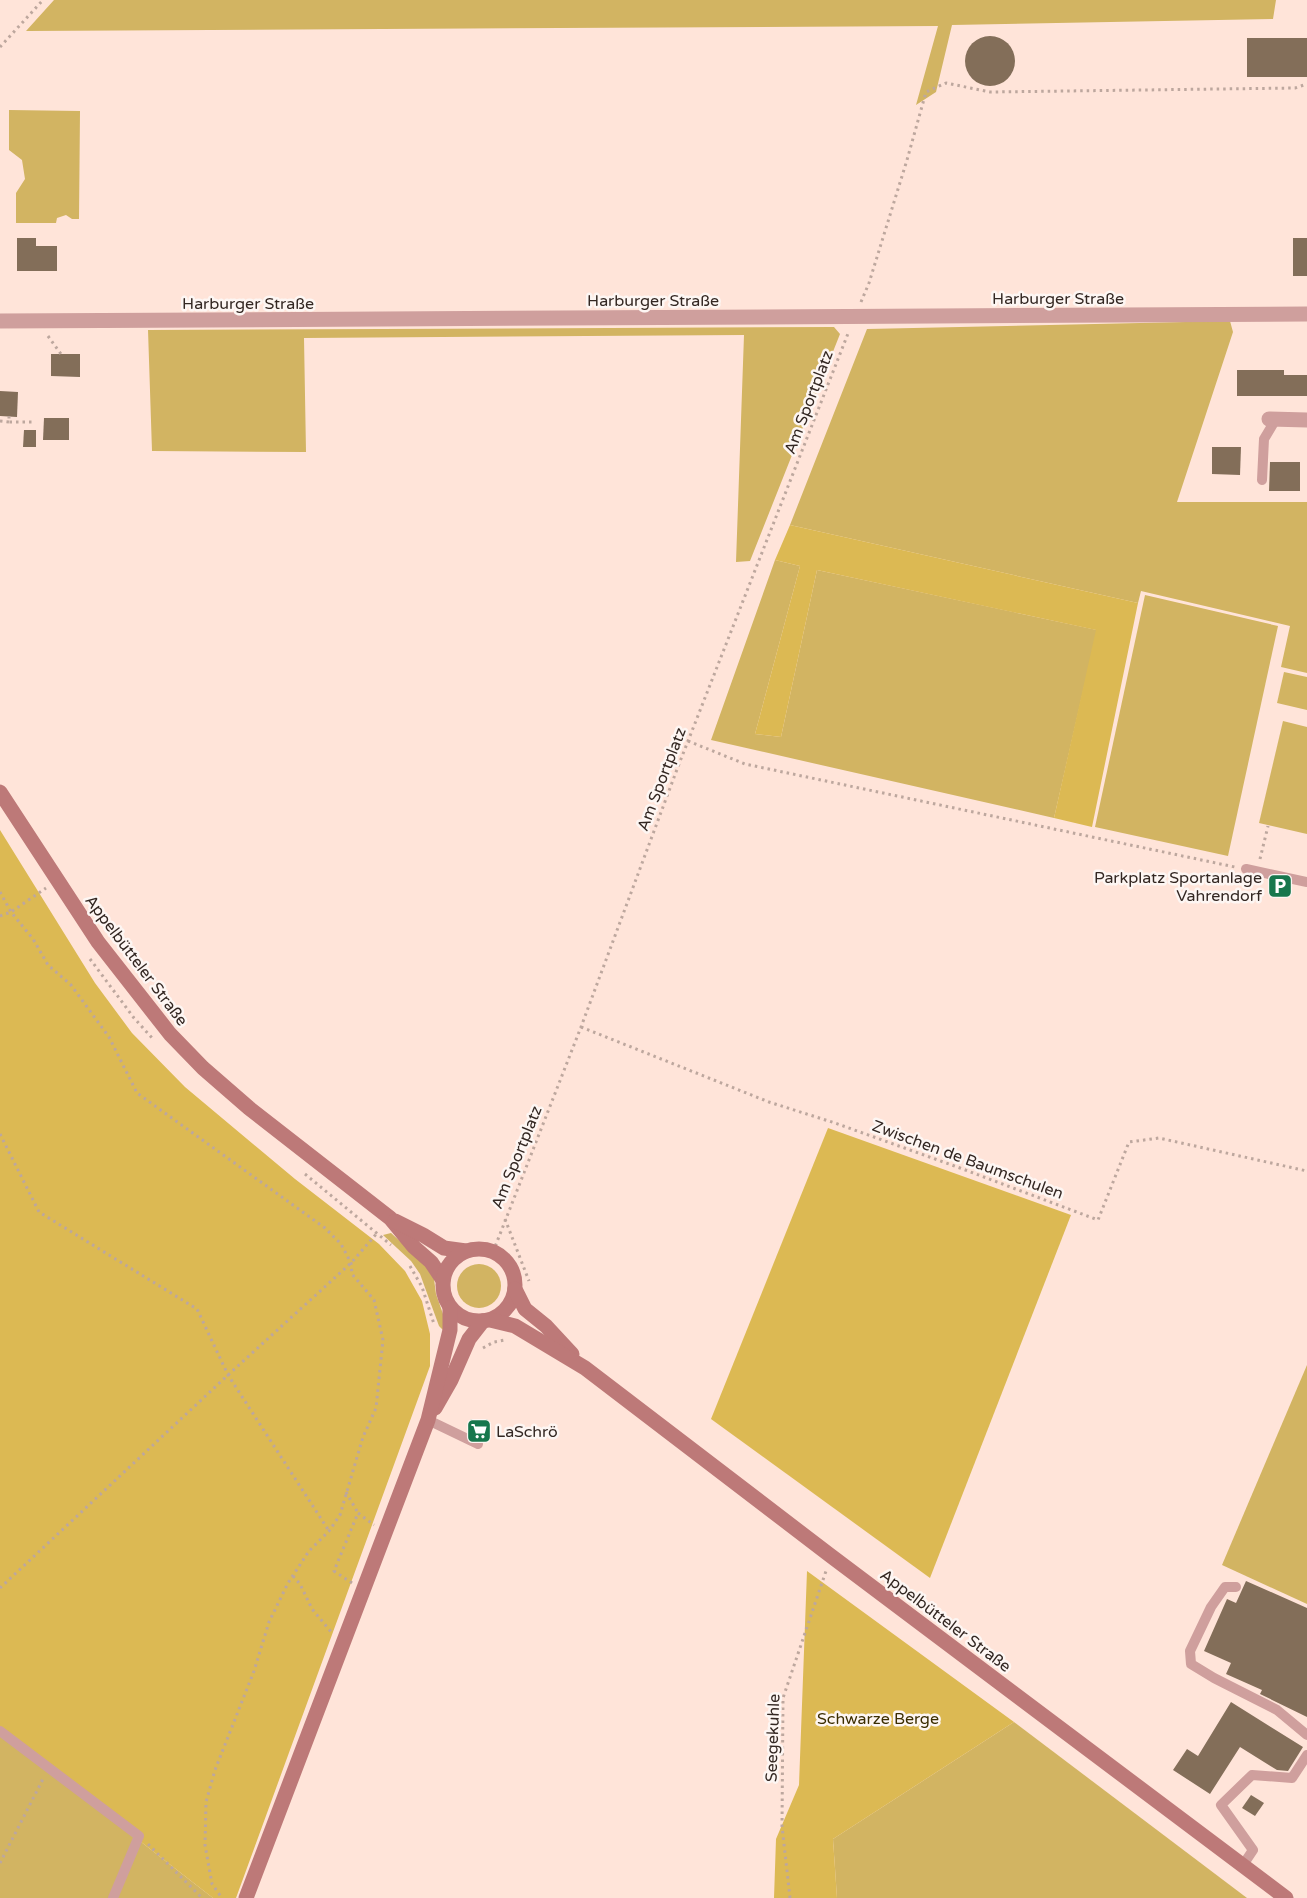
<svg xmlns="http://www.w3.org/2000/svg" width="1307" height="1898" font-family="'Varela Round',sans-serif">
<rect width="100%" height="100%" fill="#ffe4d9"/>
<!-- green -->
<g fill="#d2b462">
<polygon points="54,0 1276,0 1273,19 952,25 936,92 916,105 938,26 26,31"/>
<polygon points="9,110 80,111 79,219 72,219 66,215 57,218 56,223 16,223 16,193 25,179 22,160 9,150"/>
<polygon points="1230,321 1233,332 1177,502 1307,502 1307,673 1281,667 1290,626 1141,591 1138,603 790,525 867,329"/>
<polygon points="834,327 840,334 750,561 736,562 744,335 304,338 306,452 152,451 148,330"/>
<polygon points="775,560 800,566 755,734 781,737 817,570 1097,630 1054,818 711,740"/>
<polygon points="1145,595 1278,626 1228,856 1095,827"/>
<polygon points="1284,672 1307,677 1307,710 1277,703"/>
<polygon points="1283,721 1307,727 1307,834 1259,823"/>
<polygon points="391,1233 426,1265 434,1279 436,1294 443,1314 444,1331 439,1326 420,1274 411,1261 383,1235"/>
<circle cx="479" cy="1286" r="22"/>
<polygon points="1307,1365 1307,1604 1222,1565"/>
<polygon points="1014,1722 1247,1898 837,1898 833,1839"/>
<polygon points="0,1732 213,1898 0,1898"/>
</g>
<!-- forest -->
<g fill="#dcb953">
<polygon points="790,525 1138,603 1092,827 1054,818 1096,630 817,570 781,737 755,734 800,566 775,560"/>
<polygon points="0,830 95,983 132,1033 185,1087 295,1179 379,1244 405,1271 422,1301 430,1334 430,1366 236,1898 213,1898 0,1732"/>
<polygon points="828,1128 1071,1215 930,1578 711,1419"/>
<polygon points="807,1571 1014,1722 833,1839 837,1898 774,1898 776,1839 799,1785"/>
</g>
<!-- building -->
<g fill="#836e59">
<circle cx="990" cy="61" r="25"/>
<rect x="1247" y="38" width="60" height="39"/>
<polygon points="17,238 36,238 36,246 57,246 57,271 17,271"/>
<rect x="1293" y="238" width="14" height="38"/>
<polygon points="51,354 80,354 80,377 51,376"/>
<polygon points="1237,370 1284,370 1284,375 1307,375 1307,396 1237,396"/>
<polygon points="0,391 18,392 17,417 0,416"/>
<polygon points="44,418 69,418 69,440 43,440"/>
<polygon points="24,430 36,430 36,447 23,447"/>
<polygon points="1212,447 1241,447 1240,475 1212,474"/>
<polygon points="1270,462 1300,462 1300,491 1269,491"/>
<polygon points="1246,1581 1307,1608 1307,1717 1260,1694 1262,1690 1226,1674 1231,1663 1204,1651 1227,1599 1236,1603"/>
<polygon points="1231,1702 1303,1747 1288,1771 1277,1770 1240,1747 1210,1794 1173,1770 1187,1749 1198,1756"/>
<polygon points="1251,1795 1264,1803 1255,1816 1242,1808"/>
</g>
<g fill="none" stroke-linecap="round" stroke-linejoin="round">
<!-- path -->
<g stroke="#bda79e" stroke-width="3" stroke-dasharray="2.5 4" stroke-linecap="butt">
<polyline points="0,47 43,0"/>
<polyline points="861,302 869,283 907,160 926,92 946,83 990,92 1295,88 1307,84"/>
<polyline points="48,336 61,354"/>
<polyline points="9,416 9,422 32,422"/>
<polyline points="0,421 9,422"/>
<polyline points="688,741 745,764 1235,867"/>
<polyline points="1260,859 1268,826"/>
<polyline points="0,892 11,912 33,939 48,965 71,985 109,1037 137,1093 325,1228 341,1244 351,1263 352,1274 374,1300 383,1340 376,1408 363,1437 340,1515 329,1531 309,1551 288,1583 269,1622 254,1671 215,1770 206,1802 205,1845 212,1884 222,1898"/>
<polyline points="0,916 11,912 46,888"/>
<polyline points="90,959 134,1018 153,1039"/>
<polyline points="581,1027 769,1102 835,1123 960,1168 1098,1220 1129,1142 1159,1138 1307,1171"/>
<polyline points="0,1134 39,1212 197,1309 228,1375 329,1531"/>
<polyline points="305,1174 391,1245"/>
<polyline points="505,1219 529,1281"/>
<polyline points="493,1252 581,1027 679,764 849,331"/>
<polyline points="410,1266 422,1287 434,1324"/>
<polyline points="483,1348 494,1342 505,1340"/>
<polyline points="346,1492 358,1513"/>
<polyline points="293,1576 300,1584 312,1609 332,1633"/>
<polyline points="352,1583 334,1571 358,1513 374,1525"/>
<polyline points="0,1588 228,1375 351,1263 378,1232"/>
<polyline points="148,1844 202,1898"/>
<polyline points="0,1863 43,1779"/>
<polyline points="790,1898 782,1826 783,1698 826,1571"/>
</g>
<!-- service -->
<g stroke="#cf9f9d" stroke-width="10">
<polyline points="1262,480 1264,439 1276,419"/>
<polyline points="1246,869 1307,882"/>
<polyline points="428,1420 478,1444"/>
<polyline points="1236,1587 1225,1587 1211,1607 1190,1651 1191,1664 1214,1678 1277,1710 1307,1735"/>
<polyline points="0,1731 139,1836 113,1898"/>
<polyline points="1243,1865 1253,1850 1221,1805 1252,1775 1292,1778 1307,1755"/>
</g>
<!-- minor -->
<polyline stroke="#cf9f9d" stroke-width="15" points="1269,419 1307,420"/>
<!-- tertiary -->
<polyline stroke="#cf9f9d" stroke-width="15" points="0,321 1307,314"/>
<!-- secondary -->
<g stroke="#bd7978" stroke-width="15">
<polyline points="0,792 98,942 170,1034 203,1068 249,1108 390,1218 414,1247 431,1262 443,1280"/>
<polyline points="395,1221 423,1235 444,1248 466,1251"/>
<circle cx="479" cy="1285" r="36"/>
<polyline points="515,1289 525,1309 546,1326 572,1354"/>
<polyline points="490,1320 515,1326 585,1368 831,1556 1286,1898"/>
<polyline points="435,1408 451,1380 469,1339 483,1321"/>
<polyline points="246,1898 428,1420 450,1330 450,1308"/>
</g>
</g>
<!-- icons -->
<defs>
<symbol id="parking-square" viewBox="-11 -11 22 22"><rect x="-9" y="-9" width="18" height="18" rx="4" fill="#17774d" stroke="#fdf6f3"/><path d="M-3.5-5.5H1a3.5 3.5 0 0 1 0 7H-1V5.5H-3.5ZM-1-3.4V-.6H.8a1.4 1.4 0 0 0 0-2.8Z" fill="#fff"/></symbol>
<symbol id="supermarket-square" viewBox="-11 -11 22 22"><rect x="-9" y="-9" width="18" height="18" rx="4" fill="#17774d" stroke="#fdf6f3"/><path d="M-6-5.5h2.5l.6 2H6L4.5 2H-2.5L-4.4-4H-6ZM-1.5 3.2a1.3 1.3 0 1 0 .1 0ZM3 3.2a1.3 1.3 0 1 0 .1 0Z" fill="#fff"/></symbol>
</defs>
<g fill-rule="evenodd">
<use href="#parking-square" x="1266" y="872" width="28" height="28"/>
<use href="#supermarket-square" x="465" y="1417" width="28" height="28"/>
</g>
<g text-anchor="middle" stroke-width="5" stroke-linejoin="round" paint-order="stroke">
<!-- street labels -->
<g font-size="16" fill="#332722" stroke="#fdf6f3">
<text x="1058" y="304">Harburger Straße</text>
<text x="653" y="306">Harburger Straße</text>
<text x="248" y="309">Harburger Straße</text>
<text transform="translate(808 402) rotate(-69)" y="6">Am Sportplatz</text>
<text transform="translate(661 779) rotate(-69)" y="6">Am Sportplatz</text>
<text transform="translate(137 960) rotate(53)" y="6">Appelbütteler Straße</text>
<text transform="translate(516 1157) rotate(-68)" y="6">Am Sportplatz</text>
<text transform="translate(968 1159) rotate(20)" y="6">Zwischen de Baumschulen</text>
<text transform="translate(946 1620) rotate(37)" y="6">Appelbütteler Straße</text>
<text transform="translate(772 1738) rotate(-88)" y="6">Seegekuhle</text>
</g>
<!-- poi labels -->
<g font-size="16" fill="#332722" stroke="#fdf6f3" text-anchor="end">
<text x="1262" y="883">Parkplatz Sportanlage<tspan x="1262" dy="18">Vahrendorf</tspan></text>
<text x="496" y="1437" text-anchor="start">LaSchrö</text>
</g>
<!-- park labels -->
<g font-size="16" fill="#3b2d00" stroke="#fdf6f3">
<text x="878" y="1724">Schwarze Berge</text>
</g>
</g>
</svg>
